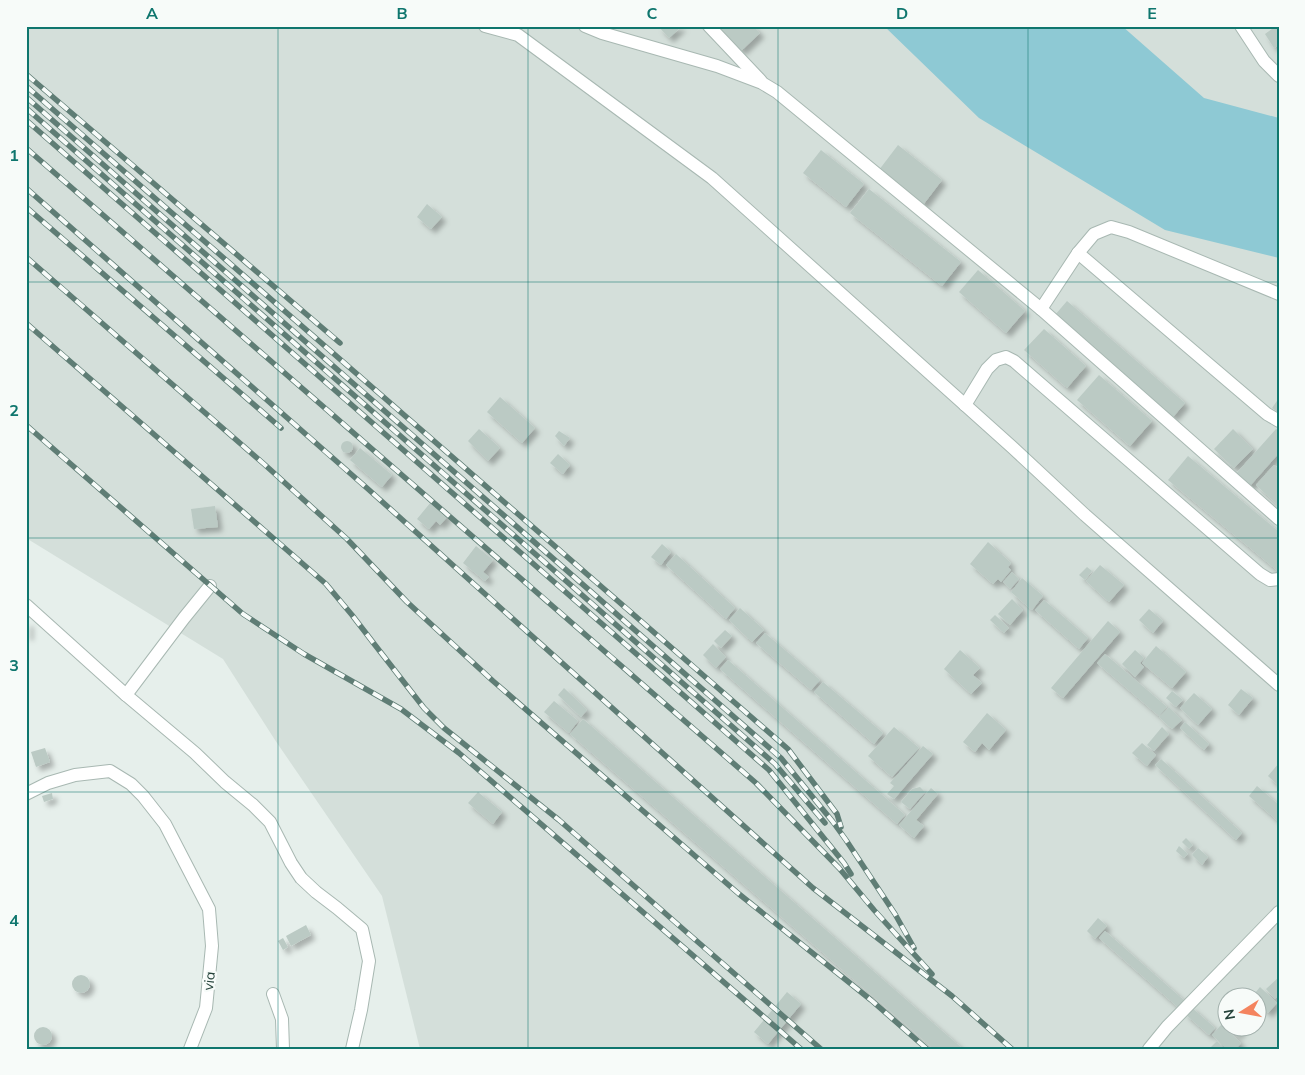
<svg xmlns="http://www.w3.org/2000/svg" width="1305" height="1075" viewBox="0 0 1305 1075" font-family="Mulish,sans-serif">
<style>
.built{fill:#d4dfda;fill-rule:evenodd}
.water{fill:#8ec9d4}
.building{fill:#bbcac4;filter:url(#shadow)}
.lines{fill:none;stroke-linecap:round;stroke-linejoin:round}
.minor-casing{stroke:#a8b8b2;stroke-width:14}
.minor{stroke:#fff;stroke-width:12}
.rail-casing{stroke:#5f7d75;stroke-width:5.5}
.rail{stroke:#f7fbf9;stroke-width:4;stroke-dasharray:11;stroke-linecap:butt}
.grid{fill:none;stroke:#0f766e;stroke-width:1;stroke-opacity:0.55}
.labels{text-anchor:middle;stroke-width:4.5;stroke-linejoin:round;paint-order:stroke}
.street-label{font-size:14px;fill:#24423a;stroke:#f7fbf9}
.neatline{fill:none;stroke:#0f766e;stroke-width:2}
.grid-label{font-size:16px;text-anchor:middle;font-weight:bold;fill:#0f766e}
</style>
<defs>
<filter id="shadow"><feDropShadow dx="4.5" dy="4.5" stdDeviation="2.5" flood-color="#0004"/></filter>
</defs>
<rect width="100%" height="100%" fill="#e6efeb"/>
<!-- built -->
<path class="built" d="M26 26H1279V1049H420L382 896 275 740 223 659 26 538ZM1228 998H1258V1028H1228Z"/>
<!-- water -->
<path class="water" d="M884 26H1122L1204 98 1279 118V258L1165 230 979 118Z"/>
<!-- building -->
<g class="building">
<path d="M658 26H682L669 38Z"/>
<path d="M718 26H753L760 33 741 51Z"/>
<path d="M1276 26H1279V45L1274 48 1265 34Z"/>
<path d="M898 145 942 180 923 205 879 170Z"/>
<path d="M821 150 864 184 846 207 803 173Z"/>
<path d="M869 189 961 262 942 286 850 213Z"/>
<path d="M427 204 442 217 431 229 417 217Z"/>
<path d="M978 270 1025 311 1006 333 959 292Z"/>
<path d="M1067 301 1185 403 1173 417 1055 315Z"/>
<path d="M1044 329 1086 366 1067 388 1024 350Z"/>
<path d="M1099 375 1152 421 1130 446 1077 400Z"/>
<path d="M500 397 535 428 522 443 487 412Z"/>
<path d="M1279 398V413L1272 408Z"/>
<path d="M479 429 500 448 488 461 468 441Z"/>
<path d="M1233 429 1253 449 1234 468 1214 449Z"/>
<path d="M1276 429 1279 431V453L1249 487 1235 475Z"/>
<path d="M559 431 570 438 564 446 555 436Z"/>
<circle cx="347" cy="447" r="6"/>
<path d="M360 448 392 475 382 487 350 460Z"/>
<path d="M558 454 570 465 563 474 550 463Z"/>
<path d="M1188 456 1279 532V572L1168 480Z"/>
<path d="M1274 465 1279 469V506L1256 485Z"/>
<path d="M431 502 448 516 440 525 436 521 429 529 417 519Z"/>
<path d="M215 506 218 527 194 529 191 509Z"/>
<path d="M988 542 1011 563 1008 567 1011 570 1001 582 998 579 993 584 970 564Z"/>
<path d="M662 544 671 552 661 565 651 557Z"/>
<path d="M476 546 493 560 483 572 489 577 485 581 463 563Z"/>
<path d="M676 554 735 608 726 619 666 565Z"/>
<path d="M1100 565 1124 585 1109 602 1086 581Z"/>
<path d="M1087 567 1092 571 1085 580 1079 575Z"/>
<path d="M1012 572 1019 579 1010 589 1003 582Z"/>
<path d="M1022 578 1043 596 1032 610 1011 592Z"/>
<path d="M1012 599 1023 610 1010 625 998 614Z"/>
<path d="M1044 600 1088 638 1079 649 1035 610Z"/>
<path d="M740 608 764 630 752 642 729 620Z"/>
<path d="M1149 609 1163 621 1153 633 1139 620Z"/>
<path d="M995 615 1009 628 1004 633 990 620Z"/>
<path d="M1108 621 1120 632 1063 698 1051 688Z"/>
<rect x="26" y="622" width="3" height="14"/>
<path d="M725 630 732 636 721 648 714 641Z"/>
<path d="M765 633 820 680 811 690 756 643Z"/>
<path d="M713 644 726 657 716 668 703 655Z"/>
<path d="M1156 646 1186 672 1172 688 1142 663Z"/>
<path d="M960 650 980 668 973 675 982 683 971 694 944 669Z"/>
<path d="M1135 650 1144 658 1140 663 1144 667 1135 677 1122 664Z"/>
<path d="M1105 654 1167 707 1159 716 1097 663Z"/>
<path d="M728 660 905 815 897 824 720 669Z"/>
<path d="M823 682 883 733 874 744 814 692Z"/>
<path d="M564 688 587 710 581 717 558 695Z"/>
<path d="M1241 689 1253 698 1239 715 1228 705Z"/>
<path d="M1172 691 1183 700 1176 707 1166 698Z"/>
<path d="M1194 693 1212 709 1198 725 1180 708Z"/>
<path d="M554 701 578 721 569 733 544 712Z"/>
<path d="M1169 707 1182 720 1172 729 1159 717Z"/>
<path d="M987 713 1006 730 989 750 982 743 975 752 963 742Z"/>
<path d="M583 719 963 1049H934L570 734Z"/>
<path d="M1185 722 1209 744 1204 750 1180 728Z"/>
<path d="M894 727 919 748 892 777 868 756Z"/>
<path d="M1162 727 1169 734 1154 751 1147 745Z"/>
<path d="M1142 743 1156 755 1147 766 1132 753Z"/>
<path d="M923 746 933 754 894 799 887 794 894 786 890 783Z"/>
<path d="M45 748 50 762 36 767 31 752Z"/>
<path d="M1161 759 1242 833 1236 840 1155 765Z"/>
<path d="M1279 763V786L1268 776Z"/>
<path d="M1257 786 1279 805V822L1249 796Z"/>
<path d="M920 787 925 792 910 809 901 802 912 789Z"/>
<path d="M931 788 938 794 916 820 924 826 914 838 899 825Z"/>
<path d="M478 792 502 812 493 824 468 803Z"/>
<path d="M52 793 53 799 44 802 42 796Z"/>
<path d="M1186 838 1193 845 1189 849 1182 842Z"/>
<path d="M1179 846 1188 854 1184 858 1176 851Z"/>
<path d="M1198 848 1208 857 1202 865 1192 855Z"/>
<path d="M1098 918 1107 926 1095 939 1087 931Z"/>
<path d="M306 925 311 935 291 946 286 936Z"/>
<path d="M1105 931 1186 1002 1180 1009 1099 938Z"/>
<path d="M283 938 288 947 283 950 278 941Z"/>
<circle cx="81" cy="984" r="9"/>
<path d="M1279 977V995L1275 999 1266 989Z"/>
<path d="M1260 987 1277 1003 1268 1013 1258 1004V998H1251Z"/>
<path d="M787 992 801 1004 768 1044 754 1032Z"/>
<path d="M1190 1006 1215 1028 1209 1035 1184 1013Z"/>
<path d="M1221 1025 1241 1043 1236 1049H1227L1212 1035Z"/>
<circle cx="43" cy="1036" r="9"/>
<path d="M1229 1028H1243L1237 1035Z"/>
<path d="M1217 1041 1224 1049H1209Z"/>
</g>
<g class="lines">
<!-- minor casing -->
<g class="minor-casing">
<g id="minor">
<path d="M485 26 518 35 712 178 1012 447 1085 515 1279 685"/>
<path d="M585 26 602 33 717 66 762 83 777 92 1041 309"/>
<path d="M709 26 761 81"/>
<path d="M1241 26 1264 61 1279 76"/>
<path d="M1078 253 1267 414 1279 421"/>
<path d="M1279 294 1129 232 1111 227 1094 234 1078 253 1041 309 1279 519"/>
<path d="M965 405 987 369 996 360 1006 357 1014 361 1260 574 1270 580 1279 579"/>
<path d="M210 586 184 618 126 695 195 753 225 782 253 805 270 822 291 863 301 878 316 892 337 908 362 929 369 961 361 1010 352 1049"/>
<path d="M26 605 126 695"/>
<path d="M26 794 48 783 75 775 110 771 131 784 143 796 165 824 209 909 212 946 206 1008 190 1049"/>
<path d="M273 994 282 1019 283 1049"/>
<path d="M1149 1049 1167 1027 1279 912"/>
</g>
</g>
<!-- minor -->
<use href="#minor" class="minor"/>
<!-- rail casing -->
<g class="rail-casing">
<g id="rail">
<path d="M26 74 340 343"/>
<path d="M26 86 788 749 837 814 841 827"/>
<path d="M26 97 781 758 833 822 846 840 895 914 914 948"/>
<path d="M26 108 775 764 825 823"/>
<path d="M26 120 769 770 844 863 851 874"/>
<path d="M26 148 756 783 839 868 874 910 932 974"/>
<path d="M26 188 368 489 813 888 952 996 1012 1049"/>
<path d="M26 207 281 428"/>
<path d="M26 257 264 464 347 539 407 602 493 681 739 894 871 1000 927 1049"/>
<path d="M26 323 326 584 352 615 375 645 424 708 444 728 559 820 691 936 821 1049"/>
<path d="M26 425 243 614 304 654 401 709 459 753 801 1049"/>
</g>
</g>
<!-- rail -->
<use href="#rail" class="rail"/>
</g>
<!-- grid -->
<path class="grid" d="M278 26V1049M528 26V1049M778 26V1049M1028 26V1049M26 282H1279M26 538H1279M26 792H1279"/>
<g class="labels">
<!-- street labels -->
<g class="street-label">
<text transform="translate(209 981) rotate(-83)" y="5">via</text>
</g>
</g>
<!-- border -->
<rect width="1305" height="1075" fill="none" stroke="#f7fbf9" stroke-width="55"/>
<!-- north arrow -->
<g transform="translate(1242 1012) rotate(259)"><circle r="24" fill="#f7fbf9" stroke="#a3b1ad"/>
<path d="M0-4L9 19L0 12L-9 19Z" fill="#f4845f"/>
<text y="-8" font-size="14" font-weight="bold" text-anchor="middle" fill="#24423a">N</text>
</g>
<rect x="28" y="28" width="1250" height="1020" class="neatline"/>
<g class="grid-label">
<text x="152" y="19">A</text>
<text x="402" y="19">B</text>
<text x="652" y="19">C</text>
<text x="902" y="19">D</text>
<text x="1152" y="19">E</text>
<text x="14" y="161">1</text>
<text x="14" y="416">2</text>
<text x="14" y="671">3</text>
<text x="14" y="926">4</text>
</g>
</svg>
